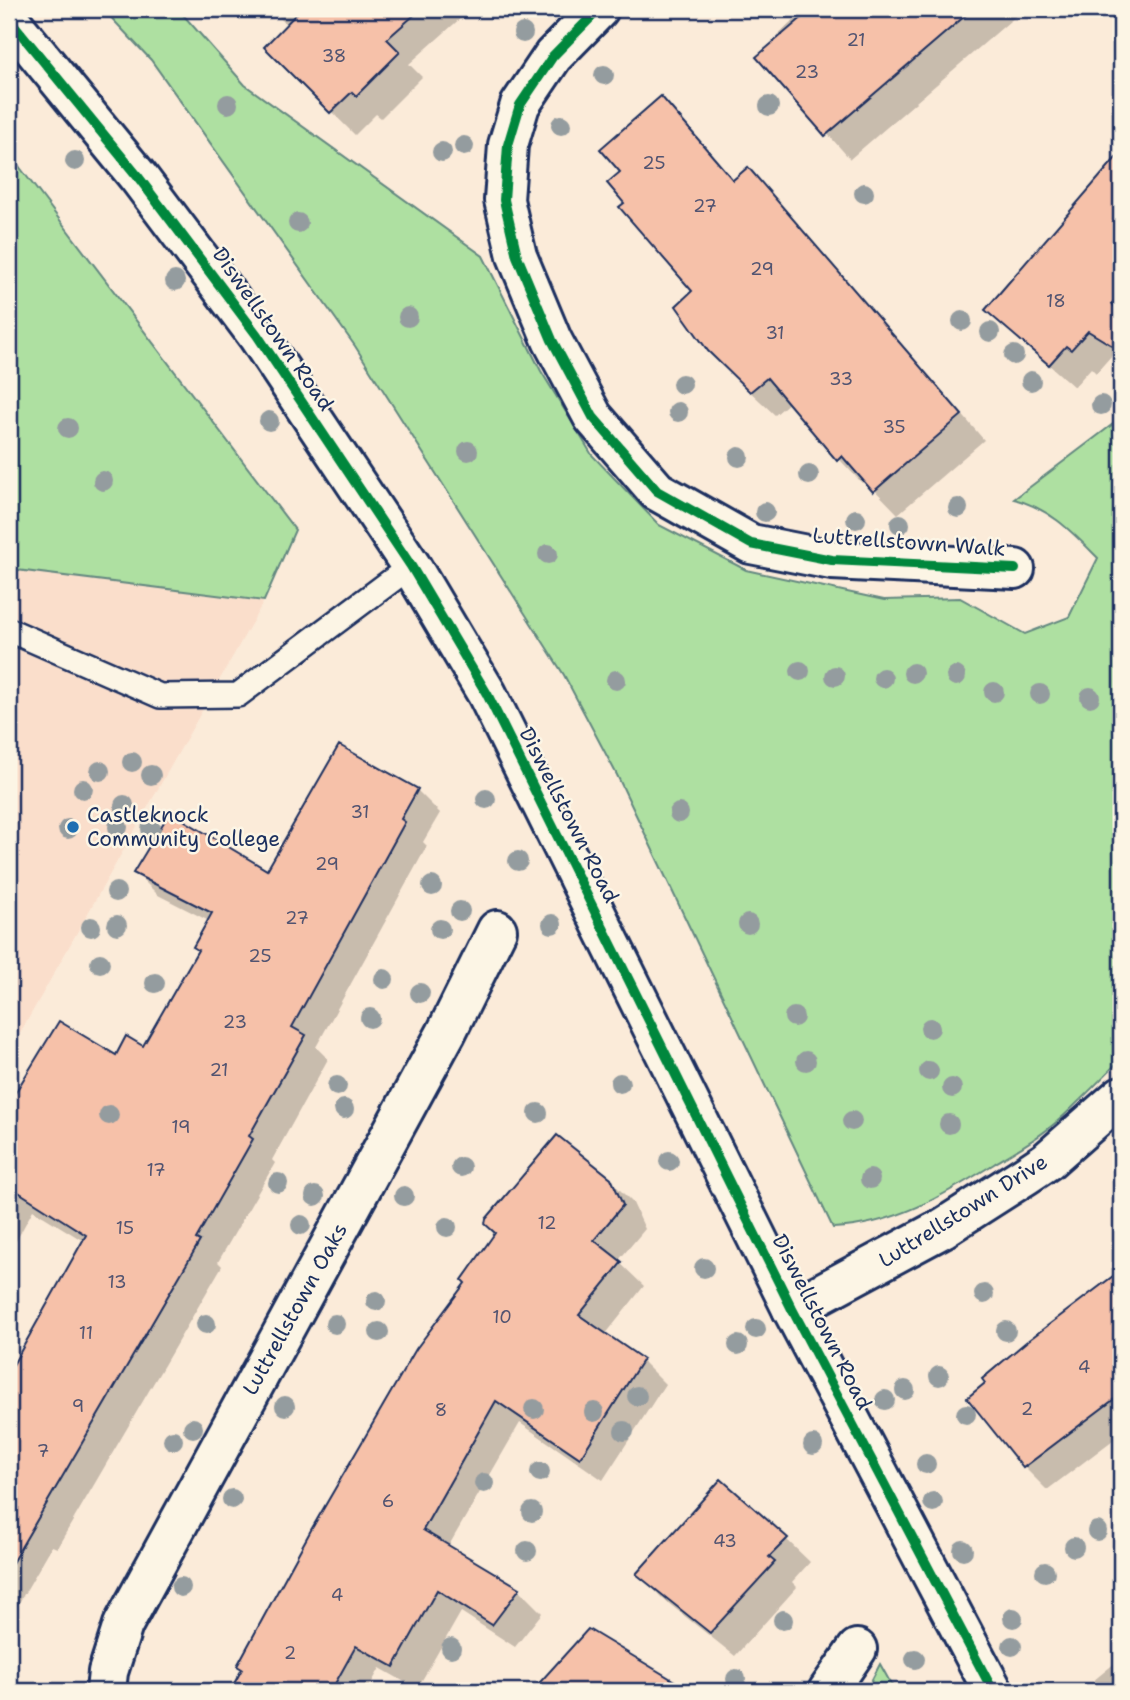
<svg xmlns="http://www.w3.org/2000/svg" width="1130" height="1700" viewBox="0 0 1130 1700" font-family="'Shantell Sans',sans-serif">
<style>
.built{fill:#fadecb}
.green{fill:#aee0a1;stroke:#648880;stroke-width:2}
.shadow{fill:#0003}
.building{fill:#f6c1a9;stroke:#1b2f5e;stroke-width:2}
.lines{fill:none;stroke-linecap:round;stroke-linejoin:round}
.service-casing{stroke:#1b2f5e;stroke-width:28}
.minor-casing{stroke:#1b2f5e;stroke-width:44}
.tertiary-casing{stroke:#1b2f5e;stroke-width:44}
.service{stroke:#fcf5e5;stroke-width:23}
.minor{stroke:#fcf5e5;stroke-width:38}
.tertiary{stroke:#fcf5e5;stroke-width:38}
.cycleway-casing{stroke:#fcf5e5;stroke-width:15}
.cycleway{stroke:#00873e;stroke-width:10}
.tree{fill:#949c9f}
.poi-dot{fill:#1f6fb2;stroke:#fcf5e5;stroke-width:2.5}
.labels{text-anchor:middle;stroke-width:5;stroke-linejoin:round;paint-order:stroke}
.number-label{font-size:18px;fill:#525471}
.street-label{font-size:21px;fill:#1b2f5e;stroke:#fcf5e5}
.poi-label{font-size:21px;fill:#1b2f5e;stroke:#fcf5e5;text-anchor:start}
</style>
<rect width="100%" height="100%" fill="#fbebd9"/>
<filter id="ink" filterUnits="userSpaceOnUse"><feTurbulence type="fractalNoise" baseFrequency=".0143" numOctaves="2"/><feDisplacementMap in="SourceGraphic" scale="14" xChannelSelector="R" yChannelSelector="G"/><feConvolveMatrix kernelMatrix="1 2 1 2 8 2 1 2 1" color-interpolation-filters="sRGB"/></filter>
<g filter="url(#ink)">
<!-- built -->
<path class="built" d="M9 569 264 601 9 1053Z"/>
<!-- green -->
<g class="green">
<path d="M103 9H178L245 85 483 256 541 371 592 455 659 525 746 570 884 600 960 598 1025 634 1069 617 1098 558C1072 532 1051 509 1014 499L1121 418V1059C1101 1079 1081 1100 1060 1119 1040 1137 1017 1150 994 1164 943 1196 895 1225 833 1228L617 775 564 675 355 346 151 60Z"/>
<path d="M9 153 295 530 264 601 9 569Z"/>
<path d="M880 1664 895 1691H866Z"/>
</g>
<!-- shadow -->
<g class="shadow">
<path d="M271 9H471L409 64 422 77 381 118 376 114 355 135 266 47 287 25Z"/>
<path d="M807 9H1024L850 159 759 57 780 38 777 35Z"/>
<path d="M660 99 734 181 748 169 772 193 984 440 898 514 865 480 862 483 839 459 790 402 775 415 730 373 690 327 693 324 695 292 627 203 622 173Z"/>
<path d="M1121 157V358L1113 354 1096 373 1091 368 1074 387 987 310Z"/>
<path d="M417 790 440 813 423 842 427 846 316 1047 328 1059 272 1160 275 1163 218 1262 222 1266 57 1548 52 1546 9 1620V1373L85 1242 33 1210 9 1254V1108L59 1023 117 1058 144 1048 199 951 195 947 209 921 158 895 135 872H268Z"/>
<path d="M609 1179 633 1203 645 1229 618 1261 644 1286 605 1335 642 1361 665 1384 603 1480 520 1423 448 1547 519 1590 542 1613 515 1647 461 1612 417 1689 380 1668 367 1691H232Z"/>
<path d="M1121 1270V1434L1047 1490 1024 1467 1027 1343Z"/>
<path d="M786 1539 810 1562 792 1582 797 1587 735 1656 662 1598 639 1574Z"/>
<path d="M588 1631 666 1678 679 1691H535Z"/>
<path d="M1121 1658V1691H1098L1093 1681Z"/>
</g>
<!-- building -->
<g class="building">
<path d="M301 9H421L387 39 400 52 356 96 352 92 330 113 264 47Z"/>
<path d="M812 9H973L825 136 756 57Z"/>
<path d="M661 96 733 180 748 167 962 415 873 492 842 456 837 461 767 378 750 392 708 351 676 306 692 291 619 207 624 203 607 183 620 172 600 149Z"/>
<path d="M1121 152V294L1112 303 1121 316V351L1088 331 1071 350 1066 346 1049 365 985 310Z"/>
<path d="M339 745 418 789 401 819 405 822 292 1027 306 1035 249 1136 253 1139 196 1239 200 1241 9 1568V1372L86 1235 9 1186V1103L59 1021 116 1055 126 1036 143 1046 198 950 193 947 212 913 133 873 170 812 267 870Z"/>
<path d="M557 1135 611 1178 623 1205 594 1240 622 1262 579 1315 643 1359 580 1458 496 1401 423 1530 520 1588 492 1625 437 1590 394 1667 356 1646 331 1691H230L242 1669 237 1666 311 1530 416 1349 465 1283 462 1280 495 1233 485 1224 486 1219Z"/>
<path d="M1121 1270V1394L1023 1468 967 1398 985 1383 982 1379 1026 1342Z"/>
<path d="M721 1479 788 1538 769 1557 775 1562 710 1633 636 1574Z"/>
<path d="M588 1629 691 1691H532Z"/>
</g>
<g class="lines">
<!-- service casing -->
<g class="service-casing">
<path id="service" d="M9 630 160 696 238 695 411 566"/>
</g>
<!-- minor casing -->
<g class="minor-casing">
<g id="minor">
<path d="M599 9 553 56 520 105 508 145 504 200 517 256 552 340 593 417 657 491 751 544 832 560 1015 569"/>
<path d="M792 1309 943 1228 1026 1175 1047 1161 1121 1096"/>
<path d="M106 1691 108 1672 123 1625 446 1033 497 930"/>
<path d="M828 1691 857 1649"/>
</g>
</g>
<!-- tertiary casing -->
<g class="tertiary-casing">
<path id="tertiary" d="M9 19 139 178 257 335 411 566 487 694 792 1309 993 1691"/>
</g>
<!-- service -->
<use href="#service" class="service"/>
<!-- minor -->
<use href="#minor" class="minor"/>
<!-- tertiary -->
<use href="#tertiary" class="tertiary"/>
<!-- cycleway casing -->
<g class="cycleway-casing">
<g id="cycleway">
<path d="M599 9 553 56 520 105 508 145 504 200 517 256 552 340 593 417 657 491 751 544 832 560 1015 569"/>
<path d="M9 19 139 178 257 335 411 566 487 694 792 1309 993 1691"/>
</g>
</g>
<!-- cycleway -->
<use href="#cycleway" class="cycleway"/>
</g>
<!-- trees -->
<g class="tree">
<circle cx="523" cy="33" r="10"/>
<circle cx="604" cy="75" r="10"/>
<circle cx="228" cy="104" r="10"/>
<circle cx="769" cy="106" r="10"/>
<circle cx="561" cy="125" r="10"/>
<circle cx="464" cy="146" r="10"/>
<circle cx="442" cy="152" r="10"/>
<circle cx="75" cy="161" r="10"/>
<circle cx="864" cy="193" r="10"/>
<circle cx="298" cy="223" r="10"/>
<circle cx="175" cy="281" r="10"/>
<circle cx="408" cy="317" r="10"/>
<circle cx="962" cy="321" r="10"/>
<circle cx="990" cy="332" r="10"/>
<circle cx="1014" cy="355" r="10"/>
<circle cx="1031" cy="381" r="10"/>
<circle cx="682" cy="384" r="10"/>
<circle cx="1101" cy="405" r="10"/>
<circle cx="678" cy="412" r="10"/>
<circle cx="269" cy="421" r="10"/>
<circle cx="68" cy="428" r="10"/>
<circle cx="468" cy="451" r="10"/>
<circle cx="739" cy="457" r="10"/>
<circle cx="809" cy="475" r="10"/>
<circle cx="103" cy="481" r="10"/>
<circle cx="958" cy="508" r="10"/>
<circle cx="765" cy="512" r="10"/>
<circle cx="856" cy="519" r="10"/>
<circle cx="900" cy="524" r="10"/>
<circle cx="548" cy="554" r="10"/>
<circle cx="800" cy="671" r="10"/>
<circle cx="913" cy="673" r="10"/>
<circle cx="835" cy="676" r="10"/>
<circle cx="956" cy="676" r="10"/>
<circle cx="883" cy="678" r="10"/>
<circle cx="616" cy="680" r="10"/>
<circle cx="994" cy="692" r="10"/>
<circle cx="1040" cy="694" r="10"/>
<circle cx="1090" cy="697" r="10"/>
<circle cx="132" cy="762" r="10"/>
<circle cx="100" cy="771" r="10"/>
<circle cx="151" cy="775" r="10"/>
<circle cx="83" cy="789" r="10"/>
<circle cx="486" cy="799" r="10"/>
<circle cx="124" cy="805" r="10"/>
<circle cx="679" cy="813" r="10"/>
<circle cx="118" cy="827" r="10"/>
<circle cx="68" cy="829" r="10"/>
<circle cx="151" cy="829" r="10"/>
<circle cx="518" cy="861" r="10"/>
<circle cx="432" cy="886" r="10"/>
<circle cx="116" cy="892" r="10"/>
<circle cx="460" cy="911" r="10"/>
<circle cx="552" cy="924" r="10"/>
<circle cx="748" cy="924" r="10"/>
<circle cx="117" cy="925" r="10"/>
<circle cx="91" cy="927" r="10"/>
<circle cx="440" cy="929" r="10"/>
<circle cx="100" cy="963" r="10"/>
<circle cx="384" cy="979" r="10"/>
<circle cx="155" cy="983" r="10"/>
<circle cx="420" cy="993" r="10"/>
<circle cx="794" cy="1017" r="10"/>
<circle cx="370" cy="1018" r="10"/>
<circle cx="930" cy="1028" r="10"/>
<circle cx="806" cy="1061" r="10"/>
<circle cx="929" cy="1071" r="10"/>
<circle cx="620" cy="1083" r="10"/>
<circle cx="337" cy="1086" r="10"/>
<circle cx="952" cy="1088" r="10"/>
<circle cx="344" cy="1109" r="10"/>
<circle cx="538" cy="1113" r="10"/>
<circle cx="109" cy="1115" r="10"/>
<circle cx="852" cy="1121" r="10"/>
<circle cx="949" cy="1124" r="10"/>
<circle cx="669" cy="1161" r="10"/>
<circle cx="461" cy="1167" r="10"/>
<circle cx="870" cy="1179" r="10"/>
<circle cx="278" cy="1183" r="10"/>
<circle cx="315" cy="1196" r="10"/>
<circle cx="404" cy="1196" r="10"/>
<circle cx="301" cy="1225" r="10"/>
<circle cx="447" cy="1227" r="10"/>
<circle cx="704" cy="1268" r="10"/>
<circle cx="984" cy="1294" r="10"/>
<circle cx="376" cy="1301" r="10"/>
<circle cx="206" cy="1324" r="10"/>
<circle cx="335" cy="1324" r="10"/>
<circle cx="756" cy="1329" r="10"/>
<circle cx="1006" cy="1331" r="10"/>
<circle cx="379" cy="1332" r="10"/>
<circle cx="738" cy="1345" r="10"/>
<circle cx="939" cy="1376" r="10"/>
<circle cx="905" cy="1390" r="10"/>
<circle cx="637" cy="1396" r="10"/>
<circle cx="885" cy="1400" r="10"/>
<circle cx="285" cy="1406" r="10"/>
<circle cx="534" cy="1409" r="10"/>
<circle cx="594" cy="1412" r="10"/>
<circle cx="966" cy="1414" r="10"/>
<circle cx="193" cy="1428" r="10"/>
<circle cx="624" cy="1431" r="10"/>
<circle cx="173" cy="1440" r="10"/>
<circle cx="813" cy="1445" r="10"/>
<circle cx="926" cy="1464" r="10"/>
<circle cx="540" cy="1472" r="10"/>
<circle cx="484" cy="1483" r="10"/>
<circle cx="232" cy="1499" r="10"/>
<circle cx="933" cy="1502" r="10"/>
<circle cx="532" cy="1512" r="10"/>
<circle cx="1097" cy="1531" r="10"/>
<circle cx="1074" cy="1547" r="10"/>
<circle cx="963" cy="1550" r="10"/>
<circle cx="527" cy="1551" r="10"/>
<circle cx="1045" cy="1572" r="10"/>
<circle cx="181" cy="1587" r="10"/>
<circle cx="1013" cy="1618" r="10"/>
<circle cx="783" cy="1620" r="10"/>
<circle cx="1012" cy="1646" r="10"/>
<circle cx="451" cy="1648" r="10"/>
<circle cx="915" cy="1659" r="10"/>
<circle cx="736" cy="1679" r="10"/>
</g>
</g>
<!-- markers -->
<circle class="poi-dot" cx="73" cy="827" r="7"/>
<g class="labels">
<!-- number labels -->
<g class="number-label">
<text x="856" y="46">21</text>
<text x="334" y="62">38</text>
<text x="807" y="78">23</text>
<text x="654" y="169">25</text>
<text x="705" y="212">27</text>
<text x="762" y="275">29</text>
<text x="1056" y="307">18</text>
<text x="775" y="339">31</text>
<text x="841" y="385">33</text>
<text x="894" y="433">35</text>
<text x="360" y="818">31</text>
<text x="327" y="870">29</text>
<text x="297" y="924">27</text>
<text x="260" y="962">25</text>
<text x="235" y="1028">23</text>
<text x="219" y="1076">21</text>
<text x="181" y="1133">19</text>
<text x="156" y="1176">17</text>
<text x="547" y="1229">12</text>
<text x="125" y="1234">15</text>
<text x="117" y="1288">13</text>
<text x="502" y="1323">10</text>
<text x="86" y="1339">11</text>
<text x="1084" y="1373">4</text>
<text x="78" y="1412">9</text>
<text x="1027" y="1415">2</text>
<text x="441" y="1416">8</text>
<text x="43" y="1457">7</text>
<text x="388" y="1507">6</text>
<text x="725" y="1547">43</text>
<text x="337" y="1601">4</text>
<text x="290" y="1659">2</text>
</g>
<!-- street labels -->
<g class="street-label">
<text transform="translate(273 329) rotate(55)" y="7">Diswellstown Road</text>
<text transform="translate(909 542) rotate(4)" y="7">Luttrellstown Walk</text>
<text transform="translate(569 815) rotate(63)" y="7">Diswellstown Road</text>
<text transform="translate(963 1211) rotate(-32)" y="7">Luttrellstown Drive</text>
<text transform="translate(295 1309) rotate(-61)" y="7">Luttrellstown Oaks</text>
<text transform="translate(822 1322) rotate(63)" y="7">Diswellstown Road</text>
</g>
<!-- poi labels -->
<g class="poi-label">
<text x="87" y="822">Castleknock<tspan x="87" dy="24">Community College</tspan></text>
</g>
</g>
<!-- margin -->
<rect width="1130" height="1700" fill="none" stroke="#fcf5e5" stroke-width="35"/>
<rect x="18" y="18" width="1095" height="1665" fill="none" stroke="#1b2f5e" stroke-width="2.5" filter="url(#ink)"/>
</svg>
